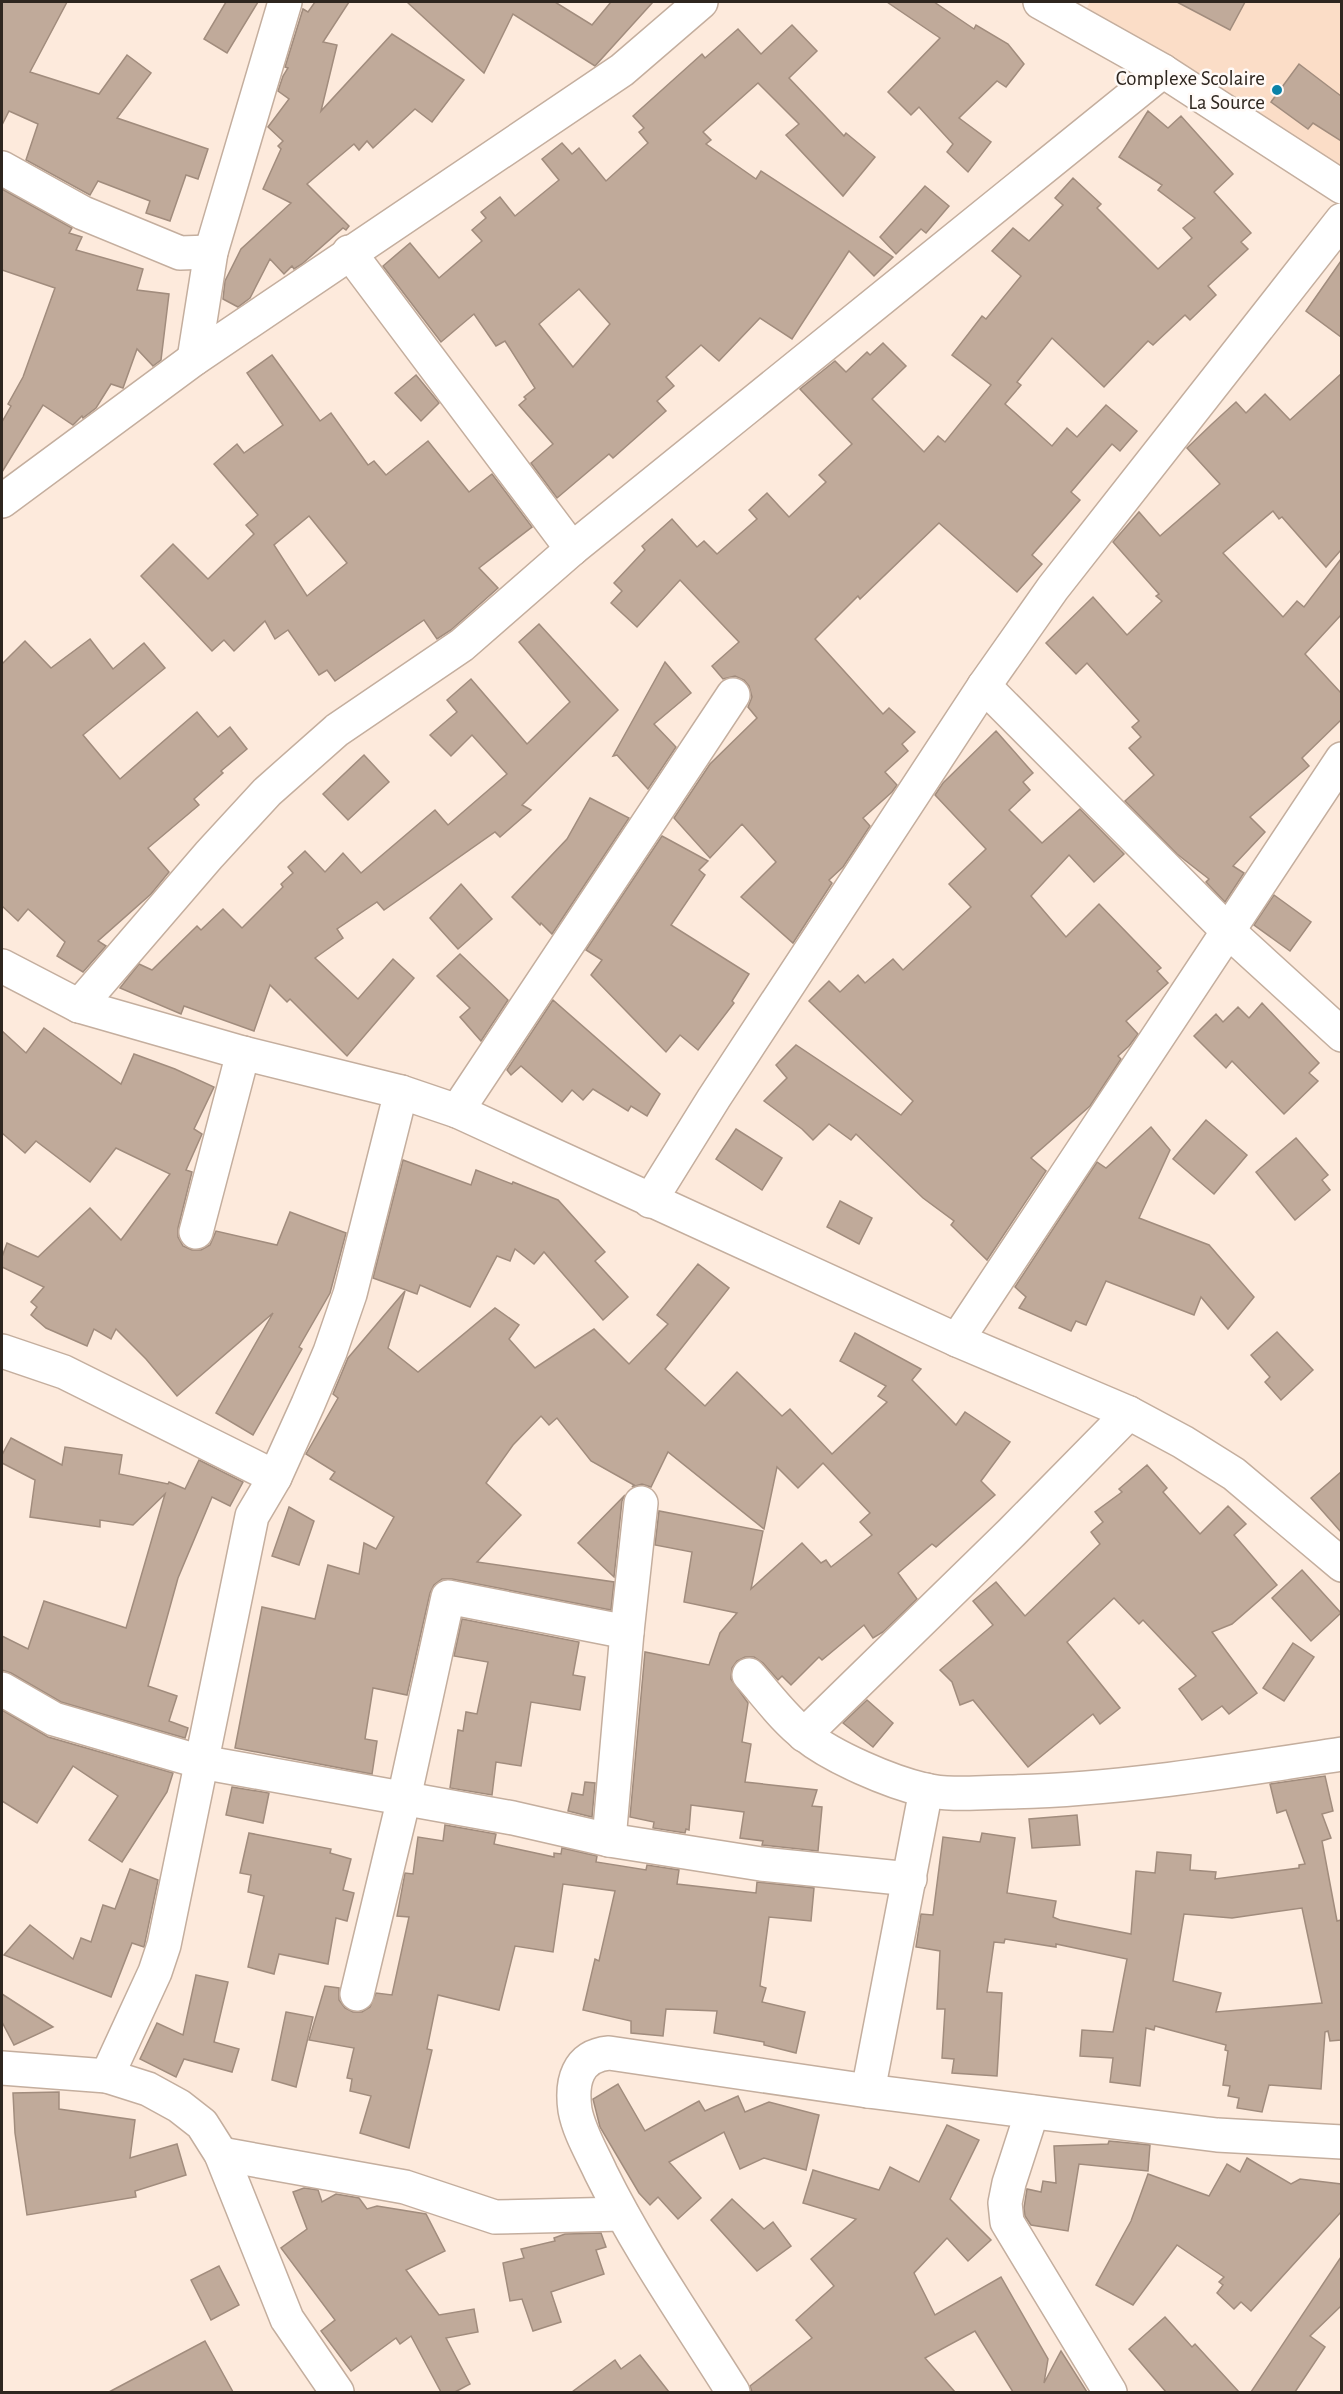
<svg xmlns="http://www.w3.org/2000/svg" width="1343" height="2394" viewBox="0 0 1343 2394" font-family="'Alegreya Sans',sans-serif">
<style>
.built{fill:#fbddc7}
.building{fill:#c0aa9a;stroke:#a18c7d;stroke-width:1.5;fill-rule:evenodd}
.lines{fill:none;stroke-linecap:round;stroke-linejoin:round}
.minor-casing{stroke:#c4ae9e;stroke-width:36}
.minor{stroke:#fff;stroke-width:33}
.poi-dot{fill:#0982a8;stroke:#fffaf7;stroke-width:2}
.labels{text-anchor:middle;stroke-width:5;stroke-linejoin:round;paint-order:stroke}
.poi-label{font-size:21px;fill:#2e261f;stroke:#fffaf7;text-anchor:end}
</style>
<rect width="100%" height="100%" fill="#fdeadc"/>
<!-- built -->
<path class="built" d="M1090 2H1341V165L1083 15Z"/>
<!-- building -->
<g class="building">
<path d="M2 2H67L30 72 99 94 127 55 151 73 117 118 208 149 198 179 186 175 170 221 146 213 150 201 98 181 90 195 26 160 38 124 9 111 2 125Z"/>
<path d="M226 2H258L227 53 204 39Z"/>
<path d="M315 2H349L323 42 337 45 321 111 392 34 464 80 432 122 415 109 373 148 367 141 359 150 354 144 307 184 349 226 346 230 343 228 302 264 294 269 292 266 284 274 270 259 250 298 238 307 223 299 225 281 241 249 291 203 263 189 281 149 278 146 283 141 268 127 289 99 278 91 283 76 288 68 285 67 303 9 308 12Z"/>
<path d="M407 2H555L592 25 611 2H653L595 66 513 14 484 73Z"/>
<path d="M887 2H934L974 29 976 25 1008 44 1024 64 1006 87 997 81 959 118 991 142 968 172 947 152 953 144 919 107 911 115 888 92 940 38Z"/>
<path d="M1177 2H1245L1230 30Z"/>
<path d="M792 25 817 51 789 78 844 136 846 133 875 157 843 196 786 135 799 124 758 83 703 132 711 140 706 144 756 179 761 171 893 257 874 276 849 251 792 339 760 318 719 361 701 345 666 377 674 386 657 401 666 411 613 458 609 454 557 498 531 463 553 444 519 405 526 399 524 397 535 388 505 341 496 346 474 314 441 342 383 266 410 243 439 278 482 241 472 230 486 218 481 212 500 197 515 216 559 180 542 159 562 143 572 154 579 148 606 181 648 143 639 132 644 128 633 116 702 54 705 58 738 29 761 54ZM579 289 610 324 573 367 539 324Z"/>
<path d="M1299 64 1341 96V141L1313 123 1308 129 1271 102Z"/>
<path d="M1148 111 1168 128 1181 116 1233 174 1214 192 1251 233 1241 242 1248 249 1208 286 1216 295 1190 320 1185 315 1153 345 1148 341 1104 387 1052 338 1017 382 1021 385 1005 404 1052 446 1067 428 1077 437 1106 405 1137 431 1120 451 1112 444 1071 492 1080 500 1032 555 1042 564 1017 592 939 523 860 599 858 596 815 639 883 714 889 708 915 732 902 744 908 751 885 772 897 785 892 792 863 818 870 826 843 867 829 880 832 883 793 943 741 897 776 862 742 824 710 858 674 818 710 764 757 718 748 707 752 697 749 686 744 680 735 676 723 679 712 666 739 642 680 580 637 627 611 603 622 591 614 583 645 550 642 546 672 519 697 547 704 541 717 554 757 519 749 510 767 493 789 517 826 482 819 475 852 444 800 389 835 361 846 372 867 352 870 355 883 343 906 366 872 399 924 452 938 436 945 442 991 385 952 355 982 316 986 319 1021 276 992 251 1013 228 1029 241 1063 205 1055 198 1073 178 1101 204 1097 208 1158 269 1192 238 1183 228 1195 218 1158 190 1162 185 1119 157Z"/>
<path d="M925 186 949 206 926 233 921 229 896 254 880 237Z"/>
<path d="M2 189 72 228 69 233 82 237 76 250 143 269 137 290 169 294 161 360 153 366 137 349 123 388 111 384 96 408 83 418 82 416 73 425 43 405 2 472V422L11 406 8 404 23 377 55 288 2 270Z"/>
<path d="M1341 261V337L1306 311Z"/>
<path d="M272 355 320 421 331 413 368 465 374 461 386 475 428 441 469 492 492 474 532 527 479 568 498 588 451 630 437 639 424 620 335 681 327 670 319 675 288 630 275 639 265 621 234 651 224 640 212 651 141 576 173 544 208 579 254 534 246 525 258 515 214 464 237 444 244 453 283 425 247 373ZM309 516 347 563 307 596 274 545Z"/>
<path d="M1341 374V550L1326 567 1282 517 1279 519 1273 511 1223 553 1283 617 1297 601 1304 607 1341 559V615L1305 654 1341 693V720L1302 758 1309 766 1250 817 1265 832 1233 866 1244 873 1225 902 1206 882 1209 879 1177 854 1125 801 1154 775 1129 748 1141 737 1132 727 1139 721 1087 663 1076 674 1046 643 1093 597 1127 635 1162 601 1156 596 1159 594 1113 542 1139 512 1160 536 1220 484 1187 448 1212 424 1236 402 1246 413 1265 394 1290 420Z"/>
<path d="M416 375 439 403 421 421 395 393Z"/>
<path d="M539 624 618 710 522 805 531 810 500 837 495 832 384 910 377 902 337 929 343 938 315 958 358 999 393 959 414 978 347 1056 290 999 287 1002 270 985 254 1031 184 1006 181 1014 120 988 139 964 152 970 197 926 201 930 223 909 242 928 283 887 281 884 293 873 288 867 305 851 325 872 343 853 361 873 435 810 448 825 507 774 472 735 451 756 430 735 457 712 447 700 471 679 527 744 570 702 519 642Z"/>
<path d="M90 639 113 669 144 643 165 668 83 735 120 779 197 712 218 737 230 727 247 749 221 771 223 773 194 799 199 805 148 848 169 872 151 894 98 941 106 946 83 972 57 956 65 942 28 909 18 921 2 906V664L25 641 51 668Z"/>
<path d="M665 662 691 693 654 724 676 747 648 789 617 755 613 756Z"/>
<path d="M996 731 1033 773 1023 782 1030 790 1009 810 1042 843 1080 809 1124 854 1094 882 1069 855 1031 896 1066 937 1099 904 1161 968 1157 971 1168 983 1126 1021 1138 1034 1129 1046 1118 1056 1121 1059 1090 1106 1031 1158 1046 1171 987 1260 951 1225 954 1221 923 1198 856 1134 851 1140 829 1124 813 1140 802 1129 764 1101 787 1078 776 1065 796 1045 901 1115 913 1101 809 1001 829 981 840 992 858 975 865 983 893 959 903 970 971 907 949 884 986 849 935 795 943 783Z"/>
<path d="M364 755 389 782 348 820 323 794Z"/>
<path d="M590 798 629 818 552 934 541 923 540 925 512 897 567 839Z"/>
<path d="M662 836 708 861 699 870 705 875 671 925 749 974 732 1001 734 1003 698 1050 680 1035 666 1052 591 975 602 960 586 950Z"/>
<path d="M461 884 492 919 458 949 430 918Z"/>
<path d="M1274 895 1311 922 1290 951 1254 925Z"/>
<path d="M460 954 508 1000 481 1041 460 1017 470 1008 437 976Z"/>
<path d="M553 1000 660 1094 647 1116 631 1106 628 1111 593 1089 583 1100 572 1090 562 1102 521 1066 511 1075 507 1070Z"/>
<path d="M1262 1003 1319 1063 1309 1073 1318 1081 1284 1114 1232 1061 1226 1068 1194 1036 1216 1014 1223 1022 1238 1007 1249 1018Z"/>
<path d="M44 1028 121 1084 134 1054 175 1069 214 1087 194 1129 202 1134 186 1170 192 1172 178 1228V1237L183 1246 192 1250H201L210 1245 216 1231 277 1245 290 1212 346 1233 330 1293 299 1347 302 1349 253 1435 216 1413 273 1313 177 1396 146 1359 116 1329 111 1339 94 1329 87 1346 46 1328 31 1315 37 1307 31 1302 44 1287 2 1267V1257L7 1243 38 1257 90 1208 121 1240 170 1174 116 1148 90 1182 36 1141 25 1153 2 1133V1031L26 1053Z"/>
<path d="M1206 1120 1247 1155 1214 1194 1173 1159Z"/>
<path d="M1151 1127 1170 1150 1139 1218 1209 1245 1254 1297 1228 1329 1201 1297 1194 1315 1106 1281 1086 1325 1076 1321 1071 1331 1019 1308 1026 1297 1015 1287 1097 1162 1106 1168Z"/>
<path d="M736 1129 782 1158 762 1190 716 1159Z"/>
<path d="M1296 1138 1328 1175 1322 1180 1330 1190 1295 1220 1256 1172Z"/>
<path d="M403 1160 471 1185 476 1170 512 1184 513 1182 558 1200 605 1252 595 1261 628 1297 603 1320 544 1252 534 1264 515 1249 510 1261 497 1256 470 1307 420 1285 417 1294 373 1278Z"/>
<path d="M840 1201 872 1218 859 1244 827 1227Z"/>
<path d="M698 1264 729 1288 665 1369 705 1406 737 1372 782 1416 790 1409 832 1454 887 1402 878 1396 886 1386 840 1361 855 1333 921 1369 912 1380 956 1425 965 1412 1010 1442 981 1481 995 1495 936 1547 932 1544 898 1573 917 1599 883 1632 873 1638 864 1625 822 1660 819 1657 791 1685 782 1676 778 1680 763 1663 754 1657H745L737 1661 732 1668 731 1679 748 1703 742 1742 751 1744 745 1782 817 1790 812 1806 822 1807 818 1851 762 1845 763 1841 740 1838 744 1812 691 1805 689 1830 686 1829 685 1833 653 1828 654 1822 630 1817 645 1652 709 1665 720 1633 737 1613 684 1602 692 1552 655 1545 659 1511 763 1531 751 1589 802 1543 821 1563 826 1560 831 1567 872 1535 860 1522 870 1513 823 1463 798 1488 777 1467 764 1529 668 1452 651 1487 642 1484 632 1487 634 1485 591 1461 557 1418 549 1425 541 1416 513 1445 486 1483 521 1515 477 1562 614 1582 611 1610 452 1579H442L434 1585 430 1593 407 1695 373 1688 365 1739 377 1741 372 1774 235 1748 262 1607 315 1619 328 1565 359 1574 364 1543 376 1549 394 1517 330 1479 335 1472 306 1454 338 1398 333 1394 348 1358 405 1291 388 1348 418 1372 495 1308 519 1325 509 1339 535 1368 594 1329 629 1364 668 1324 657 1315Z"/>
<path d="M1277 1332 1313 1370 1281 1400 1265 1382 1270 1377 1251 1355Z"/>
<path d="M11 1438 62 1465 65 1447 122 1455 119 1474 168 1484 169 1482 185 1489 199 1460 243 1482 230 1506 212 1497 178 1578 148 1686 177 1696 169 1721 188 1728 185 1738 61 1702 11 1673 2 1670V1636L28 1649 44 1601 126 1628 165 1494 133 1525 100 1520V1527L30 1517 35 1480 2 1463V1455Z"/>
<path d="M1147 1465 1167 1488 1163 1492 1200 1534 1228 1506 1246 1524 1234 1535 1277 1585 1232 1624 1212 1632 1257 1693 1229 1714 1222 1706 1202 1720 1179 1689 1196 1676 1143 1620 1139 1624 1114 1598 1067 1642 1120 1708 1100 1724 1093 1714 1028 1767 973 1700 960 1705 952 1682 940 1670 993 1625 973 1601 996 1582 1025 1616 1100 1544 1091 1532 1103 1522 1095 1512 1122 1492 1119 1489Z"/>
<path d="M1341 1472V1532L1311 1498Z"/>
<path d="M625 1495 622 1501 614 1577 578 1543Z"/>
<path d="M289 1507 314 1521 299 1565 272 1556Z"/>
<path d="M1302 1570 1341 1613 1311 1641 1272 1598Z"/>
<path d="M462 1619 579 1642 573 1675 585 1677 580 1710 531 1702 521 1766 496 1762 492 1795 450 1788 458 1730 463 1731 466 1712 477 1714 488 1662 454 1656Z"/>
<path d="M1293 1643 1314 1657 1284 1701 1263 1688Z"/>
<path d="M867 1700 893 1723 873 1747 843 1723Z"/>
<path d="M2 1710 48 1737 173 1773 167 1792 122 1862 89 1840 118 1796 73 1766 37 1823 2 1801Z"/>
<path d="M1325 1776 1333 1811 1322 1814 1331 1838 1322 1841 1337 1921 1341 1920V2040L1330 2041 1328 2031 1325 2032 1321 2089 1269 2085 1262 2112 1237 2108 1239 2098 1228 2096 1230 2086 1223 2085 1228 2051 1225 2050 1226 2045 1155 2026 1154 2030 1146 2028 1140 2086 1110 2082 1113 2058 1080 2056 1082 2030 1113 2032 1127 1959 1056 1944V1947L1005 1939 1004 1943 994 1942 987 1992 1002 1993 997 2076 952 2073 954 2059 942 2058 945 2009H937L940 1951 916 1947 921 1914 933 1915 943 1837 980 1842 982 1833 1015 1838 1007 1893 1056 1901 1053 1917 1060 1920 1131 1934 1136 1871 1155 1873 1157 1852 1191 1855 1190 1870 1216 1872 1215 1879 1299 1868V1865L1305 1864 1286 1810 1277 1813 1270 1784ZM1302 1908 1322 2003 1216 2012 1221 1993 1173 1981 1184 1914 1232 1918Z"/>
<path d="M585 1782 595 1783 592 1817 568 1811 572 1793 583 1795Z"/>
<path d="M232 1787 269 1793 263 1823 226 1815Z"/>
<path d="M1077 1815 1080 1845 1032 1848 1029 1819Z"/>
<path d="M445 1825 496 1834 494 1844 554 1857V1853L561 1854 562 1848 597 1856 596 1862 646 1870 647 1865 679 1870 677 1884 756 1893 757 1882 814 1888 811 1921 769 1917 760 1986 766 1988 762 2002 805 2012 796 2053 764 2045V2042L714 2033 717 2011 666 2009 663 2036 631 2033V2021L583 2010 595 1959 599 1961 615 1891 563 1884 553 1952 515 1946 499 2010 438 1995 427 2049 432 2050 409 2148 360 2133 371 2096 350 2091 352 2079 347 2078 354 2048 309 2040 325 1986 339 1988V2000L345 2008 353 2012H362L370 2007 376 1993 392 1995 409 1917 397 1916 405 1873 413 1874 418 1837 443 1841Z"/>
<path d="M249 1833 331 1849 330 1853 351 1859 343 1890 354 1893 347 1921 336 1918 328 1964 279 1954 274 1974 248 1967 264 1896 248 1892 251 1875 240 1873Z"/>
<path d="M130 1869 158 1880 144 1947 132 1943 111 1997 4 1955 30 1925 73 1959 81 1938 91 1942 103 1905 115 1909Z"/>
<path d="M196 1975 228 1982 214 2042 239 2049 232 2072 184 2059 176 2077 140 2059 157 2023 183 2035Z"/>
<path d="M2 1994 53 2027 14 2045 2 2022Z"/>
<path d="M286 2012 313 2017 296 2087 272 2080Z"/>
<path d="M618 2084 645 2131 699 2101 705 2111 738 2096 745 2112 769 2102 819 2115 806 2170 764 2158 740 2169 724 2132 669 2162 701 2198 678 2219 658 2197 650 2205 639 2193 600 2127 593 2099Z"/>
<path d="M59 2092V2109L135 2120 130 2158 177 2144 186 2175 135 2191 136 2197 27 2215 15 2133 13 2093Z"/>
<path d="M947 2125 979 2140 950 2199 991 2240 968 2261 947 2238 914 2273 935 2315 1001 2277 1048 2359 1044 2383 1061 2351 1087 2392H1013L975 2331 925 2358 955 2392H752L750 2386 812 2338 796 2320 834 2286 811 2259 856 2219 803 2203 813 2170 879 2190 890 2167 919 2182Z"/>
<path d="M1109 2141 1150 2145 1148 2171 1079 2164 1068 2231 1031 2225 1025 2216 1024 2208 1027 2189 1041 2192 1043 2181 1056 2183 1054 2146 1108 2144Z"/>
<path d="M1247 2158 1291 2184 1300 2179 1341 2184V2212L1251 2311 1241 2302 1234 2309 1217 2293 1223 2285 1219 2282 1224 2277 1177 2245 1133 2305 1096 2285 1131 2221 1148 2174 1209 2196 1227 2164 1240 2172Z"/>
<path d="M304 2188 318 2190 322 2202 336 2194 359 2198 367 2209 377 2206 426 2214 445 2251 406 2270 439 2315 474 2309 478 2332 446 2338 470 2384 455 2392H441L411 2336 400 2344 396 2338 351 2371 321 2331 335 2320 281 2248 307 2229 293 2192Z"/>
<path d="M732 2199 764 2229 773 2222 791 2246 757 2271 711 2220Z"/>
<path d="M601 2233 606 2247 596 2250 604 2274 551 2292 561 2322 533 2331 522 2299 510 2301 503 2263 524 2258 521 2249 555 2241 554 2238 565 2234Z"/>
<path d="M1341 2257V2306L1310 2336 1325 2347 1295 2392H1251Z"/>
<path d="M219 2266 239 2305 211 2320 191 2280Z"/>
<path d="M1165 2317 1192 2347 1195 2344 1239 2392H1166L1129 2349Z"/>
<path d="M205 2341 233 2392H109Z"/>
<path d="M640 2355 669 2392H572L615 2360 621 2369Z"/>
</g>
<g class="lines">
<!-- minor casing -->
<g class="minor-casing">
<g id="minor">
<path d="M1040 2 1163 71 1342 187"/>
<path d="M2 168 83 213 180 253 211 252"/>
<path d="M349 252 572 549"/>
<path d="M194 359 211 252 285 2"/>
<path d="M2 501 194 359 622 70 701 2"/>
<path d="M984 686 1228 931 1342 1035"/>
<path d="M2 966 79 1006 243 1053 401 1092 457 1111 957 1340 1129 1413 1183 1442 1234 1474 1342 1565"/>
<path d="M79 1006 209 855 267 792 337 730 462 645 572 549 1163 71"/>
<path d="M457 1111 733 695"/>
<path d="M650 1201 714 1098 984 686 1053 588 1342 220"/>
<path d="M196 1232 243 1053"/>
<path d="M957 1340 1342 759"/>
<path d="M2 1351 64 1372 275 1477"/>
<path d="M749 1675C767 1695 784 1719 805 1735 832 1757 890 1782 925 1790 951 1796 980 1792 1007 1792 1119 1790 1231 1771 1342 1754"/>
<path d="M2 1689 54 1719 201 1762 513 1818 609 1840 761 1864 910 1879"/>
<path d="M804 1735 1012 1532 1129 1413"/>
<path d="M609 1840 627 1632 641 1503"/>
<path d="M357 1994 404 1798 448 1597 627 1632"/>
<path d="M2 2068 107 2076"/>
<path d="M868 2091 926 1790"/>
<path d="M1032 2112 1009 2183 1005 2203 1007 2222 1110 2392"/>
<path d="M221 2154 405 2187 495 2217 622 2214"/>
<path d="M337 2392 287 2319 221 2154 202 2124 179 2106 148 2089 107 2076 155 1972 164 1945 252 1516 275 1477 308 1404 330 1352 350 1294 401 1092"/>
<path d="M733 2392C688 2320 639 2250 601 2173 592 2153 579 2132 575 2110 571 2082 577 2056 609 2053L868 2091 1217 2135 1342 2142"/>
</g>
</g>
<!-- minor -->
<use href="#minor" class="minor"/>
</g>
<!-- markers -->
<circle class="poi-dot" cx="1277" cy="90" r="6"/>
<g class="labels">
<!-- poi labels -->
<g class="poi-label">
<text x="1265" y="85">Complexe Scolaire<tspan x="1265" dy="24">La Source</tspan></text>
</g>
</g>
<!-- border -->
<rect width="1343" height="2394" fill="none" stroke="#2e261f" stroke-width="6"/>
</svg>
